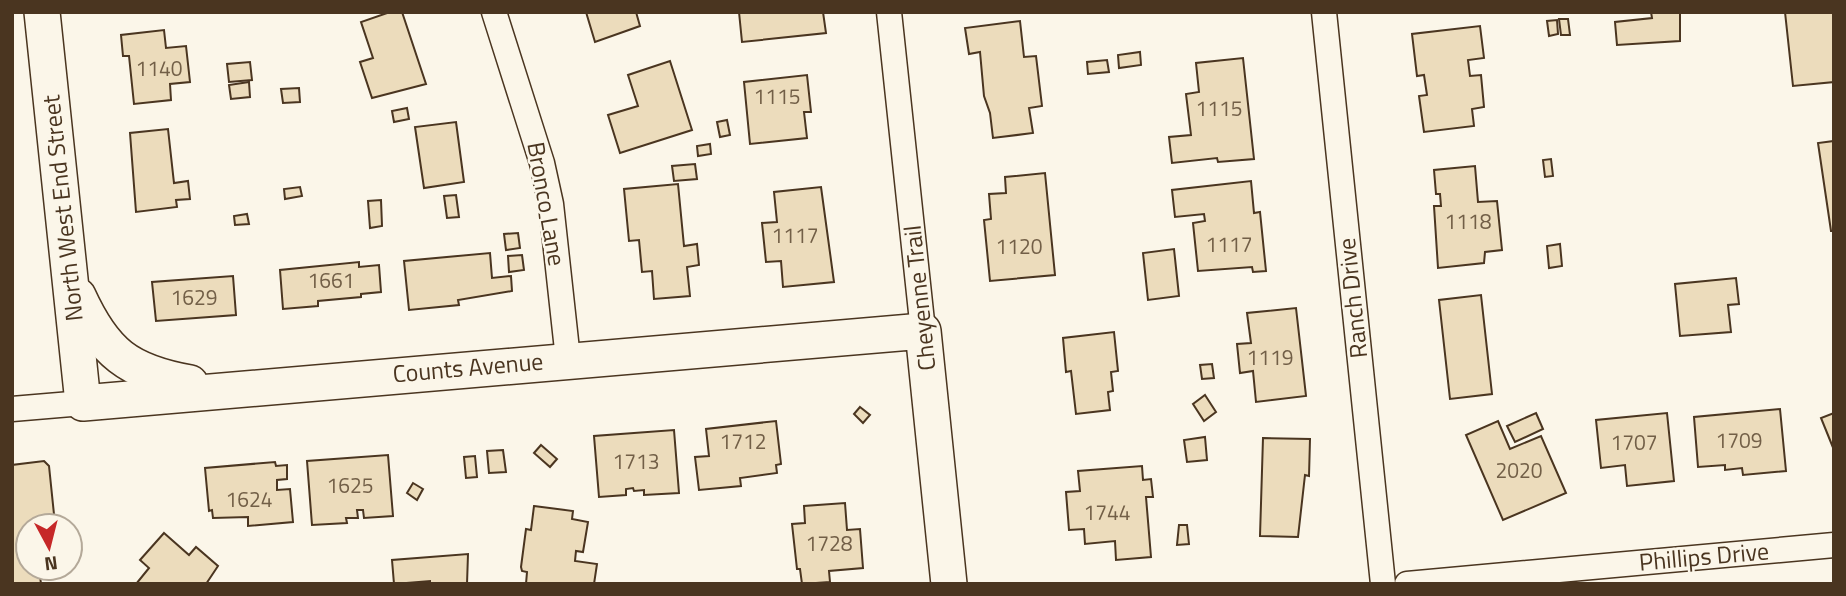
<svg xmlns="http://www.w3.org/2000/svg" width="1846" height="596" viewBox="0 0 1846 596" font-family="'Titillium Web',sans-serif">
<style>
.building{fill:#ecdcbc;stroke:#4a3520;stroke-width:2}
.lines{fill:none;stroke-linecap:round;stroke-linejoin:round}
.street-casing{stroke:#4a3520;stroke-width:27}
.secondary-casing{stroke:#4a3520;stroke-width:38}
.street{stroke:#fbf6e9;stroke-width:24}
.secondary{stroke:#fbf6e9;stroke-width:35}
.labels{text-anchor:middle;stroke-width:5;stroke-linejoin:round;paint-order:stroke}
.number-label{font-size:21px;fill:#725f47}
.street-label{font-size:24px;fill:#4a3520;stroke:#fbf6e9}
</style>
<rect width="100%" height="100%" fill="#fbf6e9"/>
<!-- building -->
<g class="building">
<path d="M390 12H402L426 84 372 98 360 62 373 58 361 22Z"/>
<path d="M586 12H636L640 26 595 42Z"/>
<path d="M739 12H823L826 33 742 42Z"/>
<path d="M1651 12H1680V41L1617 45 1615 22 1652 18Z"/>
<path d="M1785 12H1834V82L1793 86Z"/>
<path d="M1559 19H1568L1570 35H1561Z"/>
<path d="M1557 20 1558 34 1549 36 1547 21Z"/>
<path d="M1020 21 1024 57 1036 56 1042 106 1029 108 1033 133 993 138 990 113 984 96 980 52 969 54 965 28Z"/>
<path d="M1480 26 1484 58 1468 60 1470 76 1481 75 1484 107 1472 109 1474 126 1424 132 1419 96 1427 95 1424 75 1417 76 1412 34Z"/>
<path d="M164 30 166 48 186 46 190 82 170 84 171 100 134 104 129 56H123L121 35Z"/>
<path d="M1140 52 1141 65 1119 68 1118 55Z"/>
<path d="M1243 58 1254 159 1218 162 1217 158 1172 163 1169 137 1191 135 1186 94 1199 92 1196 63Z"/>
<path d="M1107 60 1109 72 1088 74 1087 62Z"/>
<path d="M670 61 692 130 620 153 608 115 638 106 628 75Z"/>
<path d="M250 62 252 80 229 82 227 64Z"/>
<path d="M807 75 811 112H804L807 138 750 144 744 82Z"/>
<path d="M249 82 250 97 231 99 229 85Z"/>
<path d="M299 88 300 102 283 103 281 89Z"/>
<path d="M407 108 409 119 394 122 392 111Z"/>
<path d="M727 120 730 135 720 137 717 122Z"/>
<path d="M456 122 464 182 424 188 415 127Z"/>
<path d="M168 129 174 183 188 181 190 199 176 200 177 207 136 212 130 133Z"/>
<path d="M1834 141V231H1831L1818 143Z"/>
<path d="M710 144 711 154 698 156 697 146Z"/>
<path d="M1551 159 1553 176 1545 177 1543 160Z"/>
<path d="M695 164 697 179 674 181 672 166Z"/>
<path d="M1475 166 1478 202 1497 201 1502 250 1485 252 1484 263 1438 268 1434 206H1441L1440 194H1436L1434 170Z"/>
<path d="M1045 173 1055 275 990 281 984 220 991 219 989 194 1006 193 1005 177Z"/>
<path d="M1251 181 1254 213 1260 212 1266 271 1253 272 1252 267 1198 271 1193 223 1205 221 1204 214 1175 217 1172 190Z"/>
<path d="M678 184 684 246 697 244 699 265 687 267 690 296 654 299 652 271 642 272 639 240 629 241 624 189Z"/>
<path d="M300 187 302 196 285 199 284 189Z"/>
<path d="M821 187 834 282 783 287 781 261 766 262 762 223 777 222 774 192Z"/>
<path d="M456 195 459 217 447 218 444 196Z"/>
<path d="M381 200 382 226 370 228 368 201Z"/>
<path d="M247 214 249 224 235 225 234 216Z"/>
<path d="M518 233 520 248 506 250 504 234Z"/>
<path d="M1560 244 1562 266 1549 268 1547 246Z"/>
<path d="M1174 249 1179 296 1148 300 1143 253Z"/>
<path d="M490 253 492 278 511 276 512 291 458 300 459 305 409 310 404 261Z"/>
<path d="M522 255 524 270 509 272 508 256Z"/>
<path d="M359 262V267L379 265 381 292 361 294V297L318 301V306L283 309 280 270Z"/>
<path d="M233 276 236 315 156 321 152 282Z"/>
<path d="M1736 278 1739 304 1728 305 1731 332 1680 336 1675 284Z"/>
<path d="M1481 295 1492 394 1450 399 1439 300Z"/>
<path d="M1296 308 1306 396 1256 402 1253 371 1240 373 1237 344 1251 343 1247 313Z"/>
<path d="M1114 332 1118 371 1111 372 1113 391 1108 392 1110 410 1076 414 1071 371 1066 372 1063 338Z"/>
<path d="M1212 364 1214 378 1202 379 1200 365Z"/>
<path d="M1205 395 1216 412 1204 421 1193 404Z"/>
<path d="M860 407 870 415 863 423 854 414Z"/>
<path d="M1780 409 1786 471 1743 475 1742 468 1725 470V465L1698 467 1694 417Z"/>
<path d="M1536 413 1543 429 1515 442 1507 426Z"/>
<path d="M1667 413 1674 481 1627 486 1625 465 1601 468 1596 420Z"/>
<path d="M1834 413V450L1821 418Z"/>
<path d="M776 421 781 464 776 465 777 473 740 478 741 486 699 490 695 457 709 456 706 429Z"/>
<path d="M1498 421 1510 449 1541 436 1566 493 1503 520 1466 435Z"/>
<path d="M674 430 679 493 644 495V490L634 491 633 488 626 489V495L599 497 594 436Z"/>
<path d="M1205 437 1207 460 1187 462 1184 440Z"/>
<path d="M1263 438 1310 439 1309 476 1305 475 1298 537 1260 536Z"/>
<path d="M541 445 557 459 550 467 534 453Z"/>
<path d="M503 450 506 472 489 473 487 451Z"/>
<path d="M388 455 393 516 364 518 363 510H357L358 518H346L347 523 312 525 307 461Z"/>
<path d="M475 456 477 477 466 478 464 457Z"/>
<path d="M44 461 49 466 55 524 28 526V568H39L41 584H12V465Z"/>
<path d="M275 462 276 466 287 465V479L277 480V490L290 489 293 522 248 526V517L213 518 212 510 209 511 205 468Z"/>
<path d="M1142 466 1143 480 1151 479 1153 497H1146L1151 557 1116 560 1115 541 1085 544 1084 529 1069 530 1066 492 1080 491 1078 471Z"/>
<path d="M413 483 423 489 417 500 407 493Z"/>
<path d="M845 503 847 530 860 529 863 568 829 571 830 582 802 584 800 569H797L792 524 805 523 804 506Z"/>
<path d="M534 506 573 511 572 519 588 522 583 552 576 551 575 561 597 564 594 584H526L527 572 522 571 521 567 526 529 531 530Z"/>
<path d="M1179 525H1187L1189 544 1177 545Z"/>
<path d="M164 533 189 555 196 547 218 566 206 584H136L149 568 140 560Z"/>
<path d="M468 554 467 584H430V581L394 584 392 560Z"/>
</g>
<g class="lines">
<!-- street casing -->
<g class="street-casing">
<g id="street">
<path d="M494 12 542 163 551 204 568 359"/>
<path d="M889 12 923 331"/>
<path d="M1324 12 1383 584"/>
<path d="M12 409 83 403"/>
<path d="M1407 584 1834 545"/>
</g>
</g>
<!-- secondary casing -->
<g class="secondary-casing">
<g id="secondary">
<path d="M42 12 83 403 923 331 949 584"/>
<path d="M78 296C104 353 128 372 190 383"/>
</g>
</g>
<!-- street -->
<use href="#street" class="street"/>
<!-- secondary -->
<use href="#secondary" class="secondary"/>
</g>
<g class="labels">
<!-- number labels -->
<g class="number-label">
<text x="159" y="76">1140</text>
<text x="777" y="104">1115</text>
<text x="1219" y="116">1115</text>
<text x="1468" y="229">1118</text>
<text x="795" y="243">1117</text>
<text x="1229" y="252">1117</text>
<text x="1019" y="254">1120</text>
<text x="331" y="288">1661</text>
<text x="194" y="305">1629</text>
<text x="1270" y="365">1119</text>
<text x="1739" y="448">1709</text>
<text x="743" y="449">1712</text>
<text x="1634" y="450">1707</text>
<text x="636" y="469">1713</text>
<text x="1519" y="478">2020</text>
<text x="350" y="493">1625</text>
<text x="249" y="507">1624</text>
<text x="1107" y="520">1744</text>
<text x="829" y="551">1728</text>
</g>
<!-- street labels -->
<g class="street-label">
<text transform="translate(546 204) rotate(80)" y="8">Bronco Lane</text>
<text transform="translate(63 208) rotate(-96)" y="8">North West End Street</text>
<text transform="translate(920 298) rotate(-96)" y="8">Cheyenne Trail</text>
<text transform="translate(1353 298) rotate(-96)" y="8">Ranch Drive</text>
<text transform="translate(468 368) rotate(-5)" y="8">Counts Avenue</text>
<text transform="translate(1704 557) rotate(-5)" y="8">Phillips Drive</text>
</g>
</g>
<!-- border -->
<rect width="1846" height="596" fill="none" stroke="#4a3520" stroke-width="28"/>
<!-- north arrow -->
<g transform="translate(49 547) rotate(173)"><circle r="33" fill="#fbf6e9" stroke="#b4a999" stroke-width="2"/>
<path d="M0-5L12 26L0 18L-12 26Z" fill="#c62828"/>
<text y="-10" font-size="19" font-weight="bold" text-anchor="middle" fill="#4a3520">N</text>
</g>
</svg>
